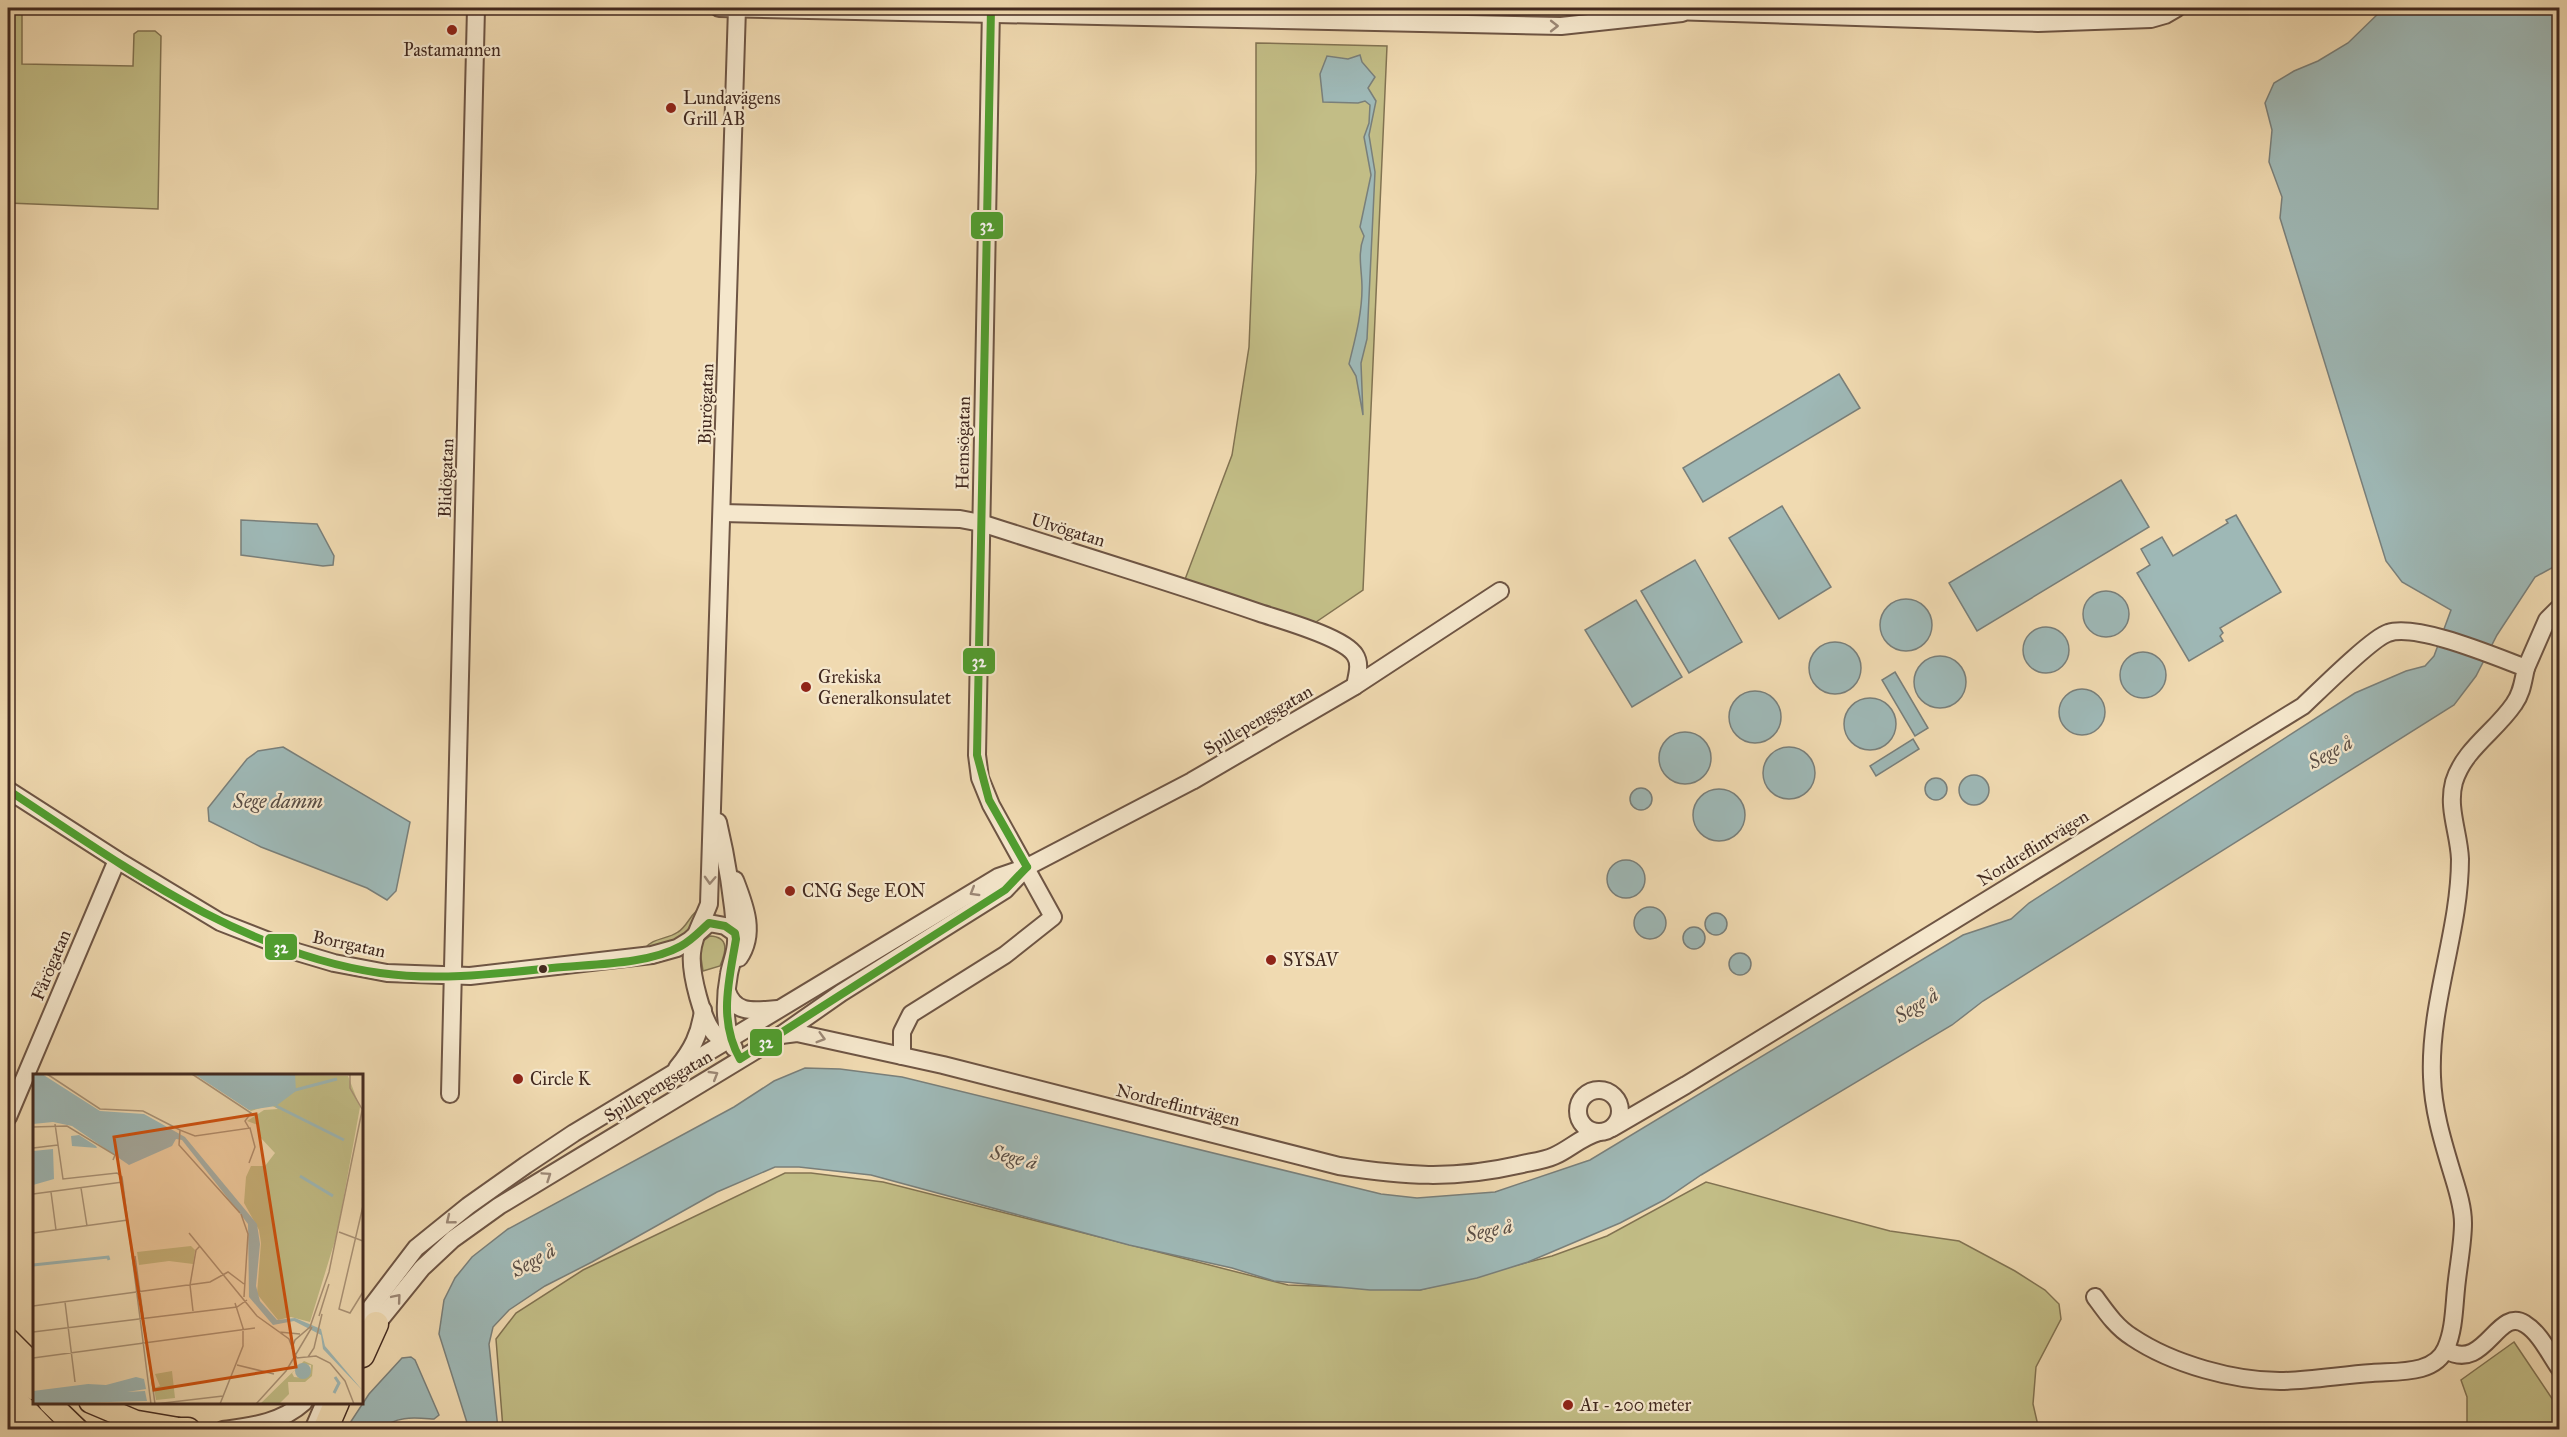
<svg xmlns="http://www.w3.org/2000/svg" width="2567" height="1437" viewBox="0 0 2567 1437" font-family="'IM FELL Great Primer',serif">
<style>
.green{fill:#c2bd86;stroke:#827352;stroke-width:1.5}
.water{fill:#9eb8b6;stroke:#797f7a;stroke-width:1.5}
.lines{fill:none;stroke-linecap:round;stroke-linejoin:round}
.minor-casing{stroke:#6e5544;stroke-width:20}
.major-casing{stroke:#42291f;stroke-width:24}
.highway-casing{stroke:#42291f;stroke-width:27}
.minor{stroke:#f5e7cc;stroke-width:16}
.major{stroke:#f0dab1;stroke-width:21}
.highway{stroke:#f0dab1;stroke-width:24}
.bus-1-casing{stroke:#f5e7cc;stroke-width:12}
.bus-1{stroke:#509e2f;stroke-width:8}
.oneway{stroke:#9c8876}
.poi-dot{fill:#8f2418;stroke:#f5e7cc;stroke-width:2}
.bus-dot{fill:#42291f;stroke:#f5e7cc;stroke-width:2}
.labels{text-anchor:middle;stroke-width:4.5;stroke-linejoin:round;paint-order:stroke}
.poi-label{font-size:18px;fill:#42291f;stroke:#f5e7cc;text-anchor:start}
.street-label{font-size:18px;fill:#42291f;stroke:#f5e7cc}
.water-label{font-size:20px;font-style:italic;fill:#594d45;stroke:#f5e7cc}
.inset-river{fill:none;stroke:#9eb8b6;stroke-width:3}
.inset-road{fill:none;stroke:#aa9377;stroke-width:1.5}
.view{fill:#cf520f;fill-opacity:0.15;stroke:#cf520f;stroke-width:3}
.inset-edge{fill:none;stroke:#42291f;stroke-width:3}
.line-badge{stroke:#f5e7cc;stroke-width:2}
.badge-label{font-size:16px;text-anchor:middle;font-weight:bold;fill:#fff}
</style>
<rect width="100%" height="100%" fill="#f0dab1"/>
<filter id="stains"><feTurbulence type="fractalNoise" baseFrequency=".00333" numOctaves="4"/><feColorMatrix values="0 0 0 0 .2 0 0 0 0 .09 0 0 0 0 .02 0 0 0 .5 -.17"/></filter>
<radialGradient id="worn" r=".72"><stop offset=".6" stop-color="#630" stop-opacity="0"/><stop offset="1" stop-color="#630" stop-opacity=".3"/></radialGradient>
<!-- green -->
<g class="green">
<path d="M8 8H22V64L133 66 134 34 138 31H155L161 36 158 209 8 203Z"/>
<path d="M1124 8H1265V12Z"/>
<path d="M1305 8H1567V18L1304 13Z"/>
<path d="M1256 43 1387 46 1363 590 1316 622 1277 614 1184 582 1232 455 1249 347 1256 172Z"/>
<path d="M701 908C688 942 677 941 644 949 654 937 666 940 678 932 688 926 691 912 701 908Z"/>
<path d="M710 936C730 937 726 952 720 966L703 971 700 951 702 942Z"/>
<path d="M785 1173H811L883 1182 1288 1285 1420 1290 1552 1256 1607 1236 1706 1182 1890 1231 1959 1241 2015 1271 2045 1290 2059 1304 2061 1319 2036 1367 2033 1404 2039 1430 503 1429 496 1339 516 1313 583 1270Z"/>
<path d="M2514 1342 2559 1409V1429H2467V1397L2461 1380Z"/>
</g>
<!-- water -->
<g class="water">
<path d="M2384 8H2559V564L2535 577 2497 635 2476 676 2454 705 1983 1001 1952 1025 1701 1175 1664 1200 1620 1223 1528 1262 1477 1278 1420 1290H1370L1274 1281 1232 1268 1129 1245 871 1175 799 1167H775L717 1192 592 1262 545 1286 509 1310 493 1327 489 1344 498 1429H469L439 1334 444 1300 455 1278 472 1257 508 1229 734 1107 774 1081 805 1068 840 1069 902 1077 1381 1194 1417 1198 1495 1192 1590 1160 1963 935 2011 919 2029 903 2355 693 2406 671 2425 666 2434 656 2451 610 2402 582 2386 561 2280 218 2282 197 2269 162 2272 130 2265 103 2274 83 2294 71 2318 61 2348 43Z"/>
<path d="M1360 55 1362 62 1375 77 1368 88 1376 101 1369 135 1375 172 1367 339 1361 363 1363 415 1356 376 1349 364C1355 339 1362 314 1362 288 1362 269 1357 254 1364 236L1360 227 1371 175 1364 137 1369 123 1370 105 1365 101 1358 103 1323 102 1320 74 1327 56 1348 59Z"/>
<path d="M1839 374 1860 408 1703 502 1683 468Z"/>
<path d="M2121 480 2149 527 1977 631 1949 583Z"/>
<path d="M1782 506 1831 587 1779 619 1729 538Z"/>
<path d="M2236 515 2281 592 2220 628 2223 633 2220 636 2223 641 2189 661 2137 573 2150 565 2141 549 2162 537 2173 556 2228 523 2226 520Z"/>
<path d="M241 520 317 524 334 556 333 565 323 566 241 555Z"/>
<path d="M1695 560 1742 642 1689 673 1641 591Z"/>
<circle cx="2106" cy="614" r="23"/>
<circle cx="1906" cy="625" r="26"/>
<path d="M1636 600 1682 677 1632 707 1585 630Z"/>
<circle cx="2046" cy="650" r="23"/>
<circle cx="1835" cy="668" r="26"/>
<circle cx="2143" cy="675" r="23"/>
<circle cx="1940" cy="682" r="26"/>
<path d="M1895 672 1928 728 1915 736 1882 680Z"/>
<circle cx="2082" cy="712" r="23"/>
<circle cx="1755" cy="717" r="26"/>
<circle cx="1870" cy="724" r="26"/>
<circle cx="1685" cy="758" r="26"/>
<path d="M1913 739 1919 749 1876 776 1870 766Z"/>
<circle cx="1789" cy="773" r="26"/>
<path d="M283 747 410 822 396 891 387 900 367 888 261 847 209 821 208 808 247 759 258 751Z"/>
<circle cx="1974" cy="790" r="15"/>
<circle cx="1936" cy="789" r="11"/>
<circle cx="1641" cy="799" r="11"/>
<circle cx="1719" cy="815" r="26"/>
<circle cx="1626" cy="879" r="19"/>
<circle cx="1650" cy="923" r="16"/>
<circle cx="1716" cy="924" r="11"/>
<circle cx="1694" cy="938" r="11"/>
<circle cx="1740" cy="964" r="11"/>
<path d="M411 1357 415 1360 439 1415 434 1419C417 1418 395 1415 383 1429H346L369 1394 402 1358Z"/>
</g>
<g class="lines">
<!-- minor casing -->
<g class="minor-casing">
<g id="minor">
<path d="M719 8 1561 26 1682 13"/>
<path d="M1671 11 2038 23 2151 19 2165 15 2177 8"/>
<path d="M722 513 960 519 981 523C1074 553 1167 581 1260 613 1281 620 1344 637 1355 655 1361 664 1357 675 1355 686"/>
<path d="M2526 668 2547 620 2560 607"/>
<path d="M8 790 117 860 220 922 297 952 334 963 387 973 470 976 652 955 677 948 690 940 709 923 725 926 735 933"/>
<path d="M718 822C727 860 733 899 736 938 737 951 731 962 729 974 725 995 723 1028 734 1048"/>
<path d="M735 880C745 906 756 933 739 958"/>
<path d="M727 991C735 1016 757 1010 778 1009"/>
<path d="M781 1035 797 1033 943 1065 1339 1166C1404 1176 1453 1180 1518 1165 1530 1162 1543 1161 1554 1156 1570 1149 1581 1137 1599 1132"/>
<path d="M730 1041C726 1040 721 1038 717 1036 702 1024 690 971 692 953 693 936 703 920 709 904L737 8"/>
<path d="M902 1056V1032L911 1014 1005 955 1053 917 991 805 980 778 977 755 991 8"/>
<path d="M677 1068C692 1050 700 1034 703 1010"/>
<circle cx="1599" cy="1111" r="21"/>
<path d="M450 1094 476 8"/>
<path d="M8 1117 117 860"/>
<path d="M1612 1128 1686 1085 2303 706C2319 691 2372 638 2388 633 2417 623 2496 657 2526 668 2523 681 2522 693 2514 704 2495 732 2464 749 2454 782 2447 808 2459 833 2460 859 2460 932 2429 1003 2432 1077 2433 1109 2442 1139 2451 1169 2456 1186 2463 1205 2463 1223 2463 1244 2458 1267 2456 1289 2454 1308 2454 1330 2446 1348 2435 1375 2396 1371 2372 1373 2343 1375 2313 1380 2284 1381 2236 1382 2172 1364 2132 1337 2116 1327 2106 1312 2095 1297"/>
<path d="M362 1319 416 1248 468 1206 526 1165 574 1133 998 877 1027 867 1192 781 1355 686 1500 591"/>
<path d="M371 1331 422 1268 453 1239 499 1206 781 1035 841 993 1005 890 1024 870"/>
<path d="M2446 1350C2485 1373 2497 1306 2525 1324 2540 1333 2550 1355 2560 1369"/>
<path d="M223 1430C252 1426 281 1423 304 1402"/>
<path d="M313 1430 325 1402"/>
</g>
</g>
<!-- major casing -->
<g class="major-casing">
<g id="major">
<path d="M8 1339 34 1365"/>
<path d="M8 1364 34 1389"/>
<path d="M8 1391 46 1430"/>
<path d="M49 1402 78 1430"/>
<path d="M90 1402 135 1421 176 1428"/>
<path d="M8 1415 22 1430"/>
</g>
</g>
<!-- highway casing -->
<g class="highway-casing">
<g id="highway">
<path d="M362 1355 376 1324"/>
<path d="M166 1430H188"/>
<path d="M325 1430 337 1402"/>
</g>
</g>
<!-- minor -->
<use href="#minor" class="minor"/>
<!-- major -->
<use href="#major" class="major"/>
<!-- highway -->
<use href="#highway" class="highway"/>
<!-- bus-1 casing -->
<g class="bus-1-casing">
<g id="bus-1">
<path d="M991 8 977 755 989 800 1027 867"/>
<path d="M8 790C122 865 241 953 380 973 437 981 495 974 552 968 590 964 647 965 681 946 692 940 700 931 709 923L725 926 735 933 736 939C729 981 718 1020 740 1059L1005 890 1027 867"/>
</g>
</g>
<!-- bus-1 -->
<use href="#bus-1" class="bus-1"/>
</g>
<!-- one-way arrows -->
<defs><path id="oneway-chevron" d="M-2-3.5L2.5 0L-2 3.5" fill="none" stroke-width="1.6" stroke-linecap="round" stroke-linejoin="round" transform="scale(1.5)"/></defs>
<g class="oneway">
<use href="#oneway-chevron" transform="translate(1554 26)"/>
<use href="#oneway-chevron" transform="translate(710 880) rotate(93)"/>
<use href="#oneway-chevron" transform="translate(974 892) rotate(149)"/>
<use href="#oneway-chevron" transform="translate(821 1038) rotate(16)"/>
<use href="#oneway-chevron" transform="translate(714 1075) rotate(-31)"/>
<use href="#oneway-chevron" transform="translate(547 1176) rotate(-34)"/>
<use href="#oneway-chevron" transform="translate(450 1220) rotate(141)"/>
<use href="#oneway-chevron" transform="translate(397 1298) rotate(-50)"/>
</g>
<!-- markers -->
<g class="poi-dot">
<circle cx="452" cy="30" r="6"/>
<circle cx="671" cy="108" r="6"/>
<circle cx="806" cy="687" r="6"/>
<circle cx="790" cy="891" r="6"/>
<circle cx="1271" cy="960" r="6"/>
<circle cx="518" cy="1079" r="6"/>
<circle cx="1568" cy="1405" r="6"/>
</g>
<circle class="bus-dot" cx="543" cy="969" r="5"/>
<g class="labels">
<!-- poi labels -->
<g class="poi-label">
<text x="452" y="56" text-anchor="middle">Pastamannen</text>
<text x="683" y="104">Lundavägens<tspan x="683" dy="21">Grill AB</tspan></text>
<text x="818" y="683">Grekiska<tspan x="818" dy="21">Generalkonsulatet</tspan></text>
<text x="802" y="897">CNG Sege EON</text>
<text x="1283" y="966">SYSAV</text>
<text x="530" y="1085">Circle K</text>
<text x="1580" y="1411">A1 - 200 meter</text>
</g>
<!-- street labels -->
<g class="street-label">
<text transform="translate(706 404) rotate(-88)" y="6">Bjurögatan</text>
<text transform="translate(963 443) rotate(-89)" y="6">Hemsögatan</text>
<text transform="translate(446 478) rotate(-88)" y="6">Blidögatan</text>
<text transform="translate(1068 530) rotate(17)" y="6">Ulvögatan</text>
<text transform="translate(1258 720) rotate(-30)" y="6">Spillepengsgatan</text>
<text transform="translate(2033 848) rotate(-32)" y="6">Nordreflintvägen</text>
<text transform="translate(349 944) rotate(12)" y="6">Borrgatan</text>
<text transform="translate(51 965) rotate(-67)" y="6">Fårögatan</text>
<text transform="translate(658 1086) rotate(-31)" y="6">Spillepengsgatan</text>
<text transform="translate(1178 1105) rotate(14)" y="6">Nordreflintvägen</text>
</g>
<!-- water labels -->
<g class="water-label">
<text transform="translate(2330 752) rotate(-29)" y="7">Sege å</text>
<text x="278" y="808">Sege damm</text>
<text transform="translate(1916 1005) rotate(-32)" y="7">Sege å</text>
<text transform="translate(1014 1157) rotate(14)" y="7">Sege å</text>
<text transform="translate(1489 1230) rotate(-12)" y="7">Sege å</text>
<text transform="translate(533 1260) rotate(-30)" y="7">Sege å</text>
</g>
</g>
<!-- overview -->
<g transform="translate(33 1074)">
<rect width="330" height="330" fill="#f0dab1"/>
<path d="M164 0 315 2 327 33 304 160 277 248 258 243 245 246 224 220 228 169 226 156 211 129 213 103 218 92H232L242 79 226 62 225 51 214 47 231 36 245 35 238 31 218 37ZM158 172 162 176 160 190 136 187 106 191 104 178ZM271 287 280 291 279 302 272 308H255L256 320 246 330H227ZM268 290 278 291V297L271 304 261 303 259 299ZM139 297 142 324 123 326 121 314 127 312 122 300Z" fill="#c2bd86" fill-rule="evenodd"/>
<path d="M0 0H9L67 37 111 40 152 63 224 150 227 170 223 212 227 227 244 246 262 244 288 255 292 272 330 317 290 275 288 261 261 247 240 251 216 223 215 150 149 66 143 65 139 72 96 91 39 52 20 48 0 50ZM161 0H262L263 17 243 32 216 36ZM46 61 63 72 64 74 39 72 38 62ZM20 75 21 105 0 111V77ZM262 297a8 8 0 1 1 16 0a8 8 0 1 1-16 0ZM103 303 111 305 113 315 94 318 112 317 114 327 0 330V317L55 310 73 311Z" fill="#9eb8b6"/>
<path class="inset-river" d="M262 16 304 5M243 32 311 66M267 102 300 122M0 191 75 183 76 186M301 319 306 309 302 303"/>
<path class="inset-road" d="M14 0 67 35 110 37 147 56M159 0 218 39 212 47 216 54M317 0V14L329 35M22 50 30 105 84 99 89 103 118 330M0 53 34 52 82 81 80 86M0 74 25 71M48 114 54 152M18 118 23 156M0 120 90 108M330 132 306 235 317 239 330 218M207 139 146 71 147 56 162 62 217 54 222 73 216 89M208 140 215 160 211 223M306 158 330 167M0 159 95 146M156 159 224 242 256 265 259 273M102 182 122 330M32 228 42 308M0 232 177 208 195 198 211 210M160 237 157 211 163 176 167 172M286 242 296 210M0 258 204 233 214 226M246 258 267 260M275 283 281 274 289 240M0 284 222 254M204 291 241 300M122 330 190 322M187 330 210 272V254L202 229M223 330 253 297 279 253M321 330 312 307 297 289 283 282 264 284 259 274 262 266 277 253 296 198 330 32"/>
<path class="view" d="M223 40 263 293 121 316 81 63Z"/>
<rect width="330" height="330" class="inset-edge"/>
</g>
<g class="line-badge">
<rect x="970" y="211" width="34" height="29" rx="6" fill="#509e2f"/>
<rect x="962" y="647" width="34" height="28" rx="6" fill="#509e2f"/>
<rect x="264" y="933" width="34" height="28" rx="6" fill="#509e2f"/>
<rect x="749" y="1028" width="34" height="29" rx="6" fill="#509e2f"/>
</g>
<g class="badge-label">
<text x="987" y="231">32</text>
<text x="979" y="667">32</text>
<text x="281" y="953">32</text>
<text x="766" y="1048">32</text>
</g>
<!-- margin -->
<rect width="2567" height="1437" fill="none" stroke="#f0dab1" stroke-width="30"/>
<rect x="9" y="9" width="2549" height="1419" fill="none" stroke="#42291f" stroke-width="3"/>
<rect x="15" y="15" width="2537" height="1407" fill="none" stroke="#42291f" stroke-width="1.5"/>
<rect width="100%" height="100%" filter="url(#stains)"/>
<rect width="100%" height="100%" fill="url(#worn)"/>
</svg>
